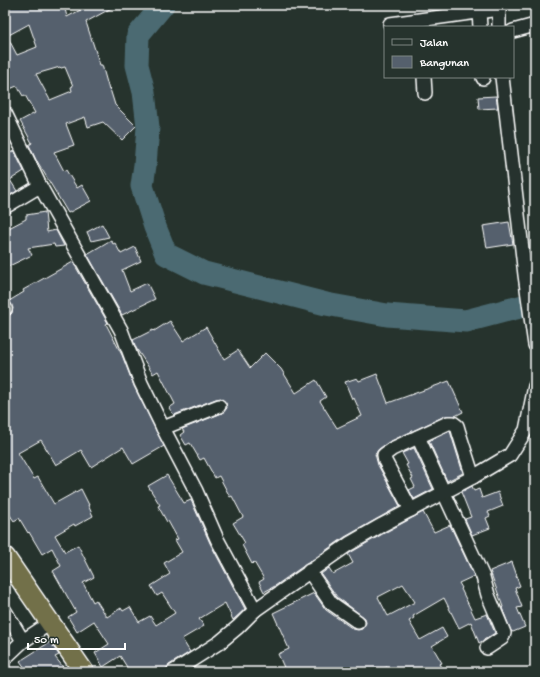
<svg xmlns="http://www.w3.org/2000/svg" width="540" height="677" viewBox="0 0 540 677" font-family="'Gochi Hand',sans-serif">
<style>
.lines{fill:none;stroke-linecap:round;stroke-linejoin:round}
.river{stroke:#4b6b72;stroke-width:23}
.building{fill:#55606d;stroke:#fff;fill-rule:evenodd}
.minor-casing{stroke:#fff;stroke-width:16}
.highway-casing{stroke:#fff;stroke-width:22}
.minor{stroke:#26332d;stroke-width:13}
.highway{stroke:#726f4a;stroke-width:19}
</style>
<rect width="100%" height="100%" fill="#26332d"/>
<filter id="ink" filterUnits="userSpaceOnUse"><feTurbulence type="fractalNoise" baseFrequency=".025" numOctaves="2"/><feDisplacementMap in="SourceGraphic" scale="8" xChannelSelector="R" yChannelSelector="G"/><feConvolveMatrix kernelMatrix="1 2 1 2 8 2 1 2 1" color-interpolation-filters="sRGB"/></filter>
<g filter="url(#ink)">
<g class="lines">
<!-- river -->
<path class="river" d="M163 5 138 35 137 65 144 92 148 127 145 165 142 186 155 227 166 254 204 273 326 304 387 315 466 321 535 303"/>
</g>
<!-- building -->
<g class="building">
<path d="M5 5H64L67 17 90 5H117L86 22 100 65H102L109 90 110 89 115 105 136 126 122 140 103 122 88 127 85 117 66 124 74 145 54 152 64 171 66 170 77 188 82 185 91 201 68 213 37 161V162L29 145 32 143 20 121 35 113 25 95 23 96 17 86 5 91V17L10 14ZM29 24 37 47 17 55 7 36ZM60 67 61 68 65 67 73 86 71 87 72 91 50 100 36 74Z"/>
<path d="M496 96 498 108 479 109 478 97Z"/>
<path d="M14 151 24 171 10 180 17 191 5 198V155Z"/>
<path d="M45 212 47 232 56 230 64 246 55 247 54 244 28 248 32 255 5 268V230L26 219V215Z"/>
<path d="M509 222 513 244 487 248 483 226Z"/>
<path d="M102 224 109 237 91 241 87 232Z"/>
<path d="M111 240 113 244 115 243 121 254 135 247 141 261 122 270 130 291 147 283 155 299 122 315 87 254Z"/>
<path d="M73 262 108 323 106 324 122 355 134 386 164 446 133 464 123 447 91 467 81 450 56 465 41 440 18 453 34 479 38 477 54 504 81 489 89 505H88L93 516 75 526 74 524 55 535 65 552 78 545 94 577 83 583 93 602 96 600 107 617 121 608 123 611 130 607 139 622 150 616 156 625 175 613 162 593 157 596 151 586 170 574 164 563 182 552 175 540 178 539 168 521 167 522 158 506 160 505 148 486 167 475 184 503 191 500 210 543 245 609 233 620 225 603 199 619 204 626 182 639 190 652 169 665 165 672H130L120 656 103 667 95 653 109 644 94 621 77 632 68 617 76 612 53 571 61 566 52 548 42 554 29 532 28 533 19 518 14 521 5 508V317L9 316 12 313 13 308 9 301 24 292 23 290Z"/>
<path d="M170 321 183 341 206 327 224 359 238 350 250 368 265 353 281 369 296 393 316 380 326 397 320 401 337 428 362 416 354 398 352 399 345 382 357 378 359 381 377 374 388 403 449 381 463 412 455 416H445L389 442 379 449 375 454 378 465 400 506 345 537 275 586 264 592 259 582 264 579 254 562 252 564 242 545 245 543 233 523 243 517 232 496 230 497 219 476 215 478 204 458 200 460 190 443 186 445 180 435 184 432 182 429 222 413 227 408 226 403 221 398 216 399 174 415 169 408 175 404 158 371 153 374 136 348 133 340 153 330 154 331Z"/>
<path d="M450 431 463 473 447 481 429 441Z"/>
<path d="M414 448 433 489 414 499 409 490 415 487 411 479 413 478 406 465 408 464 402 453Z"/>
<path d="M472 486 474 491 479 489 482 498 498 492 503 506 488 512 490 516 486 518 490 528 472 535 465 519 471 517 461 492Z"/>
<path d="M423 512 434 532 450 525 474 576 459 583 462 588 461 589 475 618 487 614 495 633 479 643 471 622 459 628 444 598 413 616 414 618 409 621 420 640 442 628 447 637 432 646 442 663 439 664 444 672H390L387 667 379 671 377 668 368 672H286L278 654 289 649 273 613 314 593 326 610 353 629 358 630 362 629 366 623 365 618 337 597 321 574 329 568 333 574 353 563 348 554 386 532ZM403 584 415 602 388 616 378 597Z"/>
<path d="M512 562 517 576H516L520 586 515 588 522 607 517 608 525 627 513 632 511 631 502 608 503 607 490 571Z"/>
<path d="M50 642 59 655 55 657 67 672H28L20 661Z"/>
</g>
<g class="lines">
<!-- minor casing -->
<g class="minor-casing">
<g id="minor">
<path d="M499 5V27"/>
<path d="M479 12 480 27"/>
<path d="M390 24 499 9"/>
<path d="M513 31 535 25"/>
<path d="M424 77 425 93"/>
<path d="M483 77V78"/>
<path d="M502 77 525 275 535 345"/>
<path d="M5 113 40 186 121 330 141 383 163 428 196 491 217 539 255 610 238 627 220 642 173 672"/>
<path d="M5 207 40 186"/>
<path d="M5 308V309"/>
<path d="M163 428 219 406"/>
<path d="M418 437 483 577 488 595 504 633 502 638 487 648"/>
<path d="M411 510 385 461 384 455 392 449 448 423H453L457 426 459 433 473 477"/>
<path d="M309 571 331 603 358 622"/>
<path d="M255 610 349 544 382 525 473 477 510 455 526 430 535 386"/>
<path d="M5 611 23 641 50 623"/>
<path d="M5 658 23 641"/>
</g>
</g>
<!-- highway casing -->
<g class="highway-casing">
<path id="highway" d="M5 557 84 672"/>
</g>
<!-- minor -->
<use href="#minor" class="minor"/>
<!-- highway -->
<use href="#highway" class="highway"/>
</g>
</g>
<!-- margin -->
<rect width="540" height="677" fill="none" stroke="#26332d" stroke-width="20"/>
<rect x="10" y="10" width="520" height="657" fill="none" stroke="#fff" stroke-width="1.5" filter="url(#ink)"/>
<!-- legend -->
<rect x="384" y="26" width="130" height="52" fill="#26332d" stroke="#7d8581"/>
<rect x="392" y="39" width="20" height="6" fill="#26332d" stroke="#7d8581"/>
<text x="420" y="46" font-size="12" fill="#ffffff">Jalan</text>
<rect x="392" y="56" width="20" height="12" fill="#55606d" stroke="#7d8581"/>
<text x="420" y="66" font-size="12" fill="#ffffff">Bangunan</text>
<!-- scale -->
<path d="M28 643v6h97v-6" fill="none" stroke="#ffffff" stroke-width="2"/>
<text x="34" y="643" font-size="12" fill="#ffffff" stroke="#26332d" stroke-width="3" paint-order="stroke">50 m</text>
</svg>
